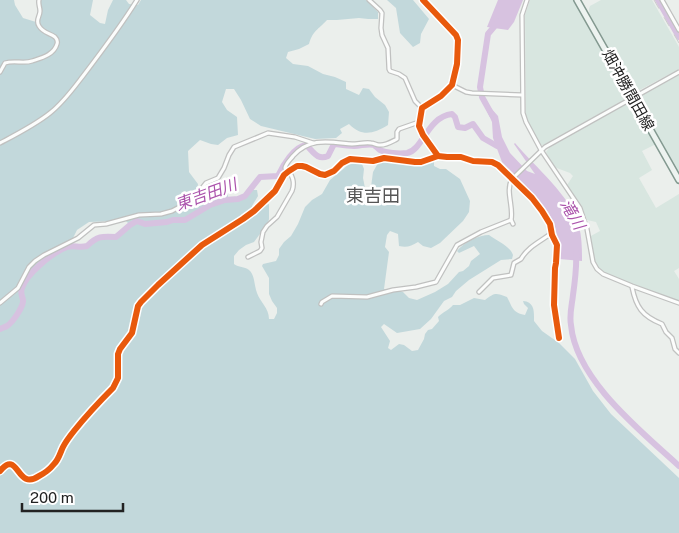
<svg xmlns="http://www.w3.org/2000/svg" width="679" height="533" viewBox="0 0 679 533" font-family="'Public Sans','Noto Sans JP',sans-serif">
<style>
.farmland{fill:#d8e6e0}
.forest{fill:#c2d8db;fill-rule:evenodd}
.water{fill:#d7c2e0}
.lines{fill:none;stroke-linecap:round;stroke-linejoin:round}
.river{stroke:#d7c2e0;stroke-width:6}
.minor-casing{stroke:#c0c1c0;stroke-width:5.5}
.secondary-casing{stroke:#839990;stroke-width:8}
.minor{stroke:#fcfdfc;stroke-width:3}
.secondary{stroke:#edf3f0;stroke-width:5}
.rail{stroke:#ccc;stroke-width:1;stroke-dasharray:10 10;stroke-linecap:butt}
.cycleway-casing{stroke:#fff;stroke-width:9}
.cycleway{stroke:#e8590c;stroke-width:6}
.labels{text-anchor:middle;stroke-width:5;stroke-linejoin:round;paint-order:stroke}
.street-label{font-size:15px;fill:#222;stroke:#fff}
.water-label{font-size:16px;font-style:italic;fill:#ab54ac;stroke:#fff}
.quarter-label{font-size:18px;fill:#555;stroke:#fff}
</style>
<rect width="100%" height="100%" fill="#ebefec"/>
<!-- farmland -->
<g class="farmland">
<path d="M530 0H574L629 97 543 145H541L528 124 526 116 525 15Z"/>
<path d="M601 0H652L679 47V69L634 93 589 13V9L590 6Z"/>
<path d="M679 75V173L637 98Z"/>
<path d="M631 101 656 144 642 151 652 170 639 178 656 208 679 194V268L674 271 679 279V301L606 274 598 267 595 263 589 237 600 231 596 222 587 220 582 206 567 185 573 176 570 173 554 167 546 152 550 147Z"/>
</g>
<!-- forest -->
<g class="forest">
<path d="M0 0H14L15 5 23 18 36 22 39 20 41 12 39 4 40 0H93L90 15 100 23 105 24 108 10 113 0H126L129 4 138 5 141 0H366L378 12V19H368L359 18 337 20H327C318 30 313 30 309 44L299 49 288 52 286 58 293 64 308 66 323 74 335 77 346 82V89L359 95 363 88 369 89 375 97 385 105 389 112 388 125C373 134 362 137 349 124L340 129 342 133 336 138 315 139 261 126 250 119 241 100 234 89H226L222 102 227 110 237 117 238 135 227 138 218 145 211 144 200 140 188 151 189 172 198 184 197 191 206 196 214 194 217 189 225 184 228 186V200C239 203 246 197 253 190H257L258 196 252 206 253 209 258 210 265 205 269 204V219L268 223 254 242 246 245 239 250 234 256V264C239 268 244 266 249 270 255 275 254 285 257 293 260 302 269 308 269 319H274L277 313V308L272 301 269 294V278L262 266 263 264 276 261 279 255V249L284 242 291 236 298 224 305 207 312 200 322 194 330 180 348 165 355 163 362 164 364 169 363 178 365 188 363 204 366 205 369 202 373 172 378 163 384 159 418 164 432 160 434 161V166L440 169H446L460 179 470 201 469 212 463 221 440 243 431 248 423 246 418 242C411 246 407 248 399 246L398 234 390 231 387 235 385 247 389 252 384 289H393L403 292 409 298 417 300 435 292 448 284 459 272 463 271 469 266 471 261 480 254 474 246 459 253 457 251C464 242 479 235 489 235 497 241 510 246 513 255L512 259 501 260 469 280 456 291 452 297 444 301 431 319 420 329 397 333 384 324 381 327 390 341 388 348 391 350 399 344 404 345 412 351 418 350 424 339 425 334 428 330 432 329 439 321 438 317C443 312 449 310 453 305H460L474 298 485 300C495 292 496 293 507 297 513 308 512 312 525 315L528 308 524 304 523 301C535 302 534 312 534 321L542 331 559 343 575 359 593 391 611 414 679 478V533H0ZM124 219 129 224 124 233 116 239 107 238 97 240 88 248H72L70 244 77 230 89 222 115 221Z"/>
<path d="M387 0H413L429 19 421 34 420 43 413 47 400 33 396 8Z"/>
</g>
<!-- water -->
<g class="water">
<path d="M498 0H523L514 22 508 30 487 27Z"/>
<path d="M490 107 498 116 502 137 510 153 527 171 535 174 514 144 515 143C535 167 571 196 579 226 582 238 582 250 582 261L559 259V244L554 223 548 212 524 184 502 162 493 138 492 122 486 109Z"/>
</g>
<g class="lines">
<!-- river -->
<g class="river">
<path d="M658 0 679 37"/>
<path d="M492 115 482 97 480 87 488 34 498 22"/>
<path d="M576 252C577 266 575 281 573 295 572 305 569 315 571 325 576 380 641 431 679 466"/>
<path d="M0 329C2 328 5 327 7 326 13 322 24 306 23 300 22 295 20 293 22 288 26 274 53 252 67 247 73 245 80 248 87 246 97 236 102 236 116 237L130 225 137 221 145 224 167 222 173 220H185L210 205 225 200 238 199 245 196 260 177 278 176C283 165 294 147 306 145 313 151 317 161 328 156L333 146 335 144C342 145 348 146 354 146 361 146 368 143 374 145 376 146 378 149 380 150 386 153 399 154 407 153 423 150 427 117 452 114L455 117 458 127 465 128 473 124 483 138 497 146"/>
</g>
<!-- minor casing -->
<g class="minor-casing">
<g id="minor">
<path d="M369 0 380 10 382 13 381 28 382 35 388 48 389 69 390 71 399 74 405 78 415 101 422 108"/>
<path d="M423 0 456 35 458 40 457 64 452 85 441 96 422 108 419 126 423 135 438 156 447 157H461L473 161 492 162 498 165 532 198 542 211 550 224 552 235 557 245 556 263 555 268 554 305 559 338"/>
<path d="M527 0 522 15 523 113 526 122 541 150 580 208 587 229 593 262 597 269 603 274 632 286 679 303"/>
<path d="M662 0 679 30"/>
<path d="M0 72 5 63C14 60 24 64 32 61 41 58 54 55 57 44 58 41 57 39 55 37 50 33 43 33 39 26 35 20 40 17 40 11 40 7 38 4 39 0"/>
<path d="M452 85 466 92 472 93 522 95"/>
<path d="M0 143C17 134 35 125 50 113 63 103 73 89 83 76 102 51 121 26 137 0"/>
<path d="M513 224 511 220C514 207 505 191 512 179L545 147 679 72"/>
<path d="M248 257 260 251 262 248 261 242 263 232 267 226 277 217 292 191C295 183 293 174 285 168 286 163 290 160 293 156 310 137 329 142 352 144 358 144 365 142 371 143 374 143 376 145 379 145 385 146 391 142 397 139V132L399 129 419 122"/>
<path d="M632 287C636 307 642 316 662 324L666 332 672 338 675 349 679 353"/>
<path d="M479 292 493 278 511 275 514 263 521 259C527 248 539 242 549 235H552"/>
<path d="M0 303 18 288 29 267 35 261 44 255 78 238 94 225 106 224 139 215 161 214 172 211 187 203 195 197 206 183 218 178 224 168 229 155 234 147 268 133 295 137 313 143"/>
<path d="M321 304 322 302 332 296 367 297 393 290 416 287 436 282 457 245 481 232 511 220"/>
<path d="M0 471C19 448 16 492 39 476 45 473 50 469 54 464 59 459 60 453 63 447 66 441 70 436 74 431 86 416 99 402 113 388L118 378V354L120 349 132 333 138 306 141 302 158 285 202 245 243 219 254 211 275 191 284 175 289 171 297 166H302L306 167 320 174 325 175 334 171 342 163 350 159 373 161 384 158 415 162H421L438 156"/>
</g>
</g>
<!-- secondary casing -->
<g class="secondary-casing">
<path id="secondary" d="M577 0 679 180"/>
</g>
<!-- minor -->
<use href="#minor" class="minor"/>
<!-- secondary -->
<use href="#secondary" class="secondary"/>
<!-- rail -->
<path class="rail" d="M654 0 679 43"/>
<!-- cycleway casing -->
<g class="cycleway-casing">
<g id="cycleway">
<path d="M423 0 456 35 458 40 457 64 452 85 441 96 422 108 419 126 423 135 438 156 447 157H461L473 161 492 162 498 165 532 198 542 211 550 224 552 235 557 245 556 263 555 268 554 305 559 338"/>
<path d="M0 471C19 448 16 492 39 476 45 473 50 469 54 464 59 459 60 453 63 447 66 441 70 436 74 431 86 416 99 402 113 388L118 378V354L120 349 132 333 138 306 141 302 158 285 202 245 243 219 254 211 275 191 284 175 289 171 297 166H302L306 167 320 174 325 175 334 171 342 163 350 159 373 161 384 158 415 162H421L438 156"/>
</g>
</g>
<!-- cycleway -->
<use href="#cycleway" class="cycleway"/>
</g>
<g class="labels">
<!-- street labels -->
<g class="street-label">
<text transform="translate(628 90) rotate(61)" y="5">畑沖勝間田線</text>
</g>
<!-- water labels -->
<g class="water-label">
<text transform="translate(206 194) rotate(-20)" y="6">東吉田川</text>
<text transform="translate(573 214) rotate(60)" y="6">滝川</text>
</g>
<!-- quarter labels -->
<g class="quarter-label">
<text x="373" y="202">東吉田</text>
</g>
</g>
<!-- scale -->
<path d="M22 503v8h101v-8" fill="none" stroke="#222222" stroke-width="2.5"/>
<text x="30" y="503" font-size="15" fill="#222222" stroke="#ffffff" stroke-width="4" paint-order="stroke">200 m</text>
</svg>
